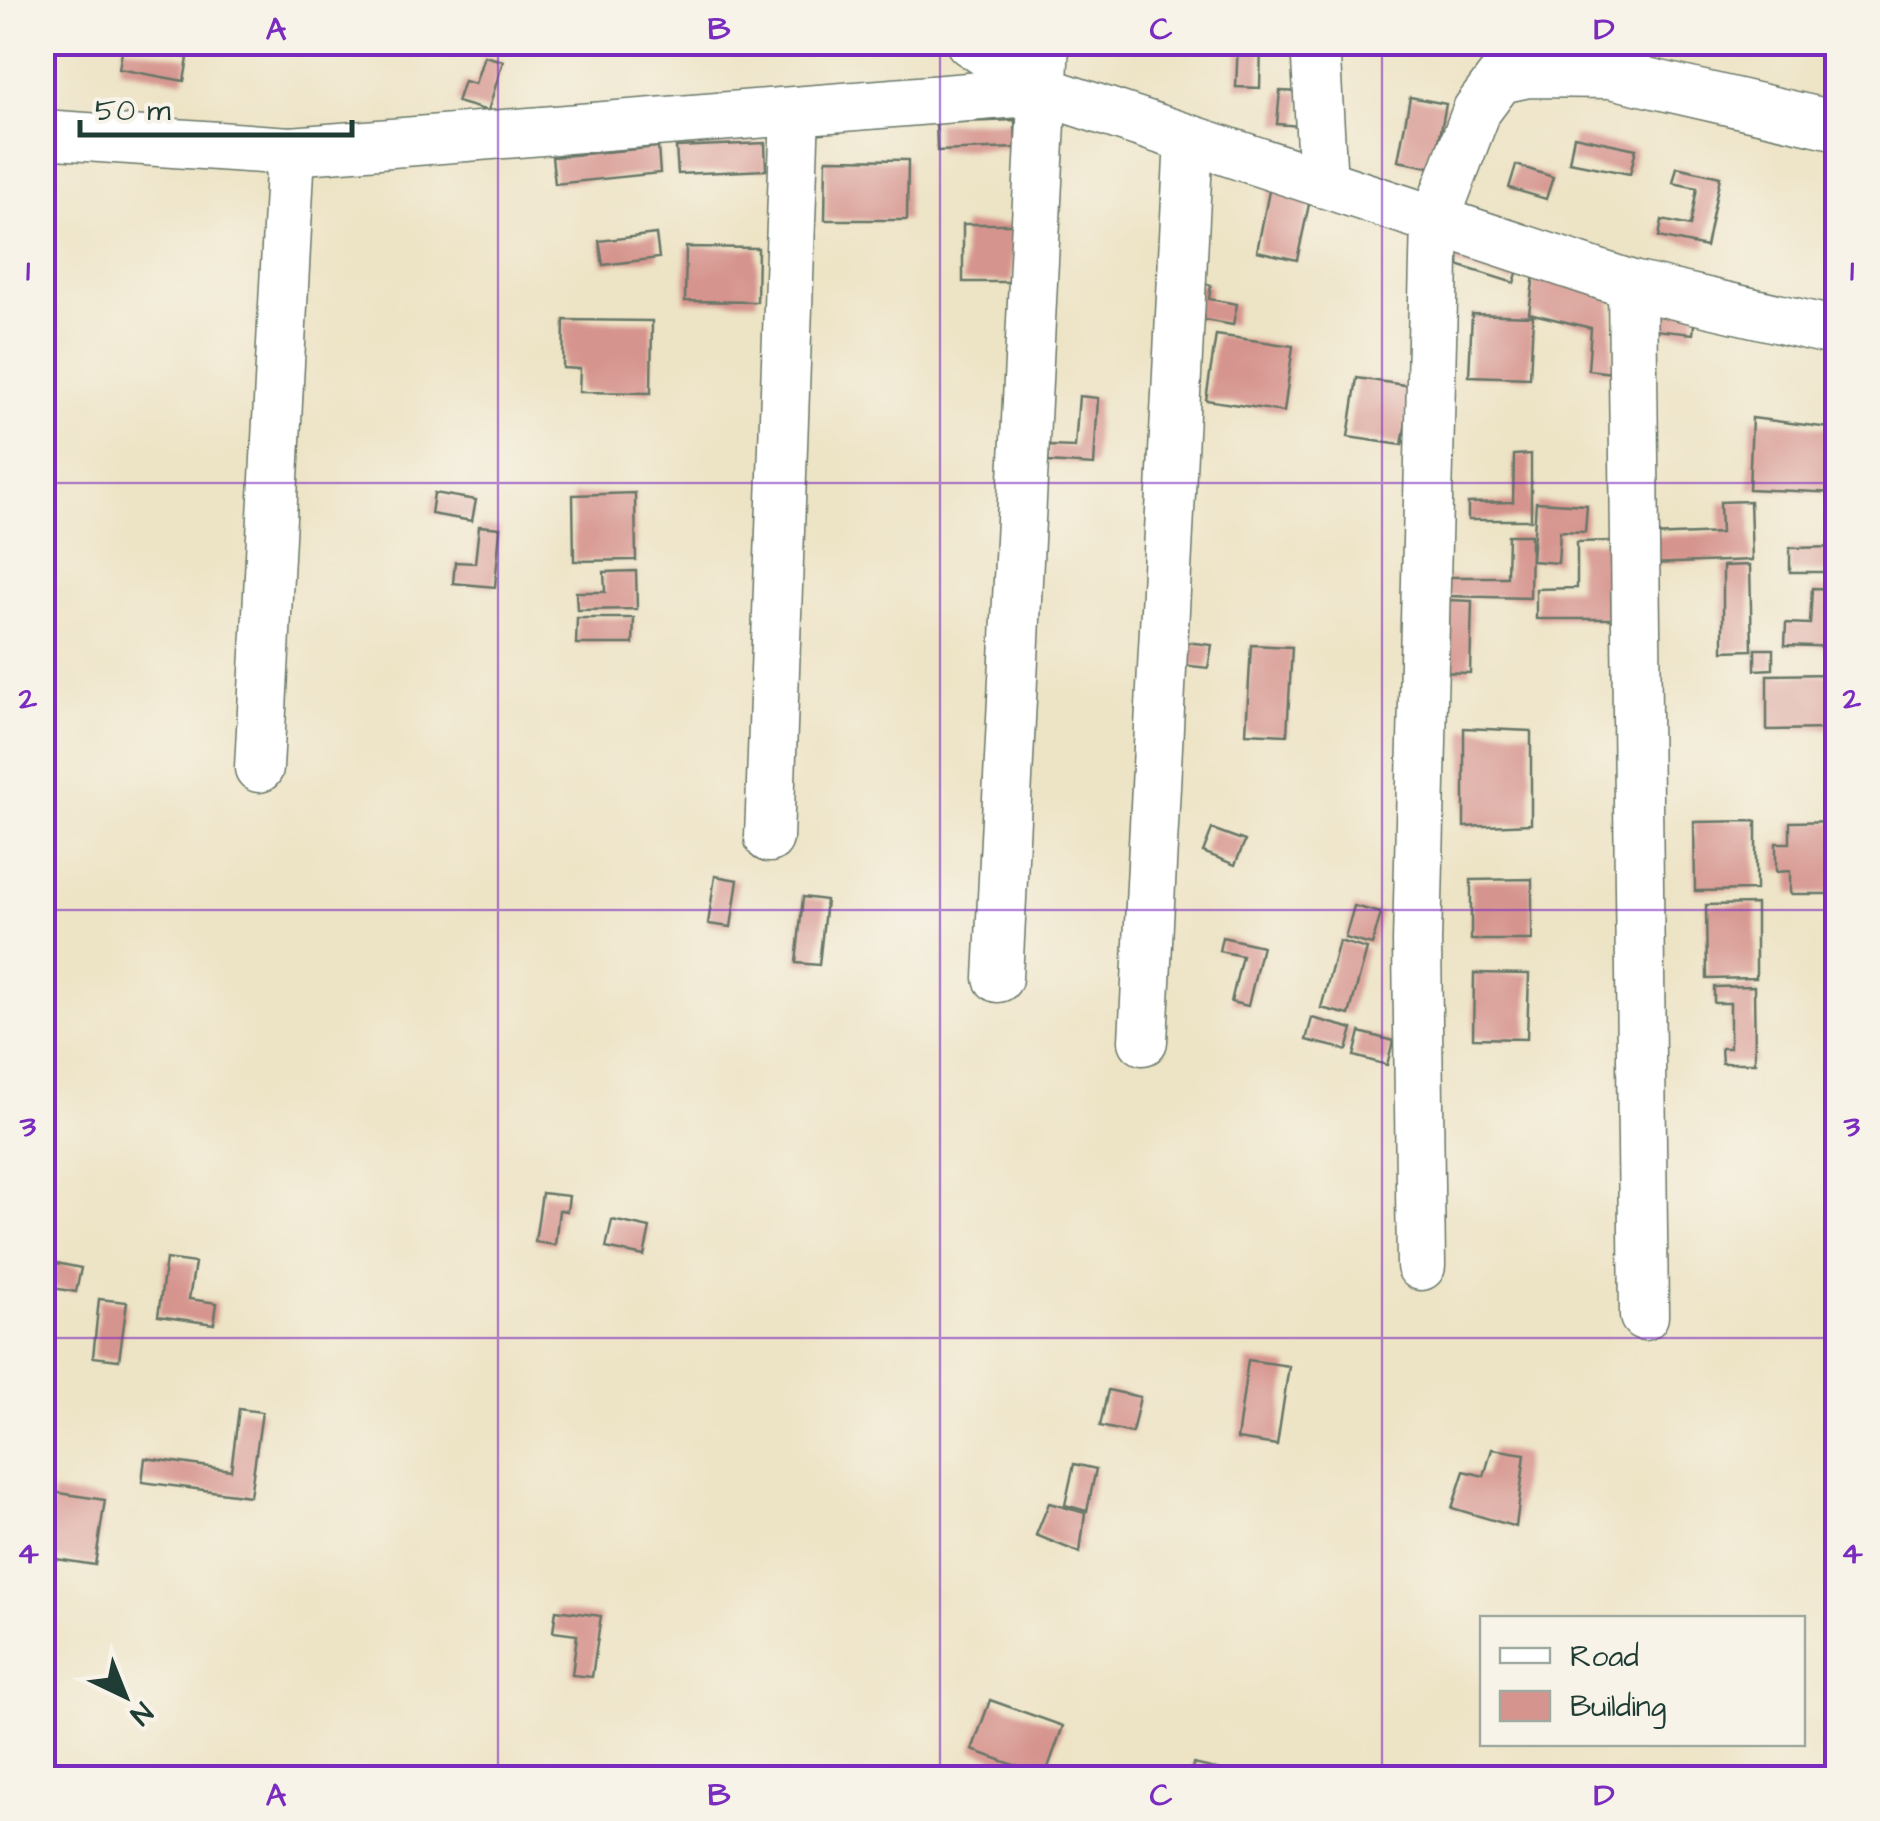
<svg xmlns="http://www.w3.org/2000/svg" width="1880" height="1821" viewBox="0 0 1880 1821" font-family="'Architects Daughter',sans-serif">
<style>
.building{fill:#d6948e}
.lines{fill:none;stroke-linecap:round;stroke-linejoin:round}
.minor-casing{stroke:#677767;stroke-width:51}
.minor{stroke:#fff;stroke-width:48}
.grid{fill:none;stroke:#7b2cbf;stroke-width:2.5;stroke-opacity:0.55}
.neatline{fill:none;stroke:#7b2cbf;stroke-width:4}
.grid-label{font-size:32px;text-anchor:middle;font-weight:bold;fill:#7b2cbf}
</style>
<rect width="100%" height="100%" fill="#f7f3e8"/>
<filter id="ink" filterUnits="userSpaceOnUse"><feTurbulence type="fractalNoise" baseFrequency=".01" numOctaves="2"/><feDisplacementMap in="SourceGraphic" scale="20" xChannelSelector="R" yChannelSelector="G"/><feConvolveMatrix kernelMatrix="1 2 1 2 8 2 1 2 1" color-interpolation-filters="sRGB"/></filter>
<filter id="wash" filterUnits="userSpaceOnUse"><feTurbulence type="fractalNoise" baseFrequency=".0048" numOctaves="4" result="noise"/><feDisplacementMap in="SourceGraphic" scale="40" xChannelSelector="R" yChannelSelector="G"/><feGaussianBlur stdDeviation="2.25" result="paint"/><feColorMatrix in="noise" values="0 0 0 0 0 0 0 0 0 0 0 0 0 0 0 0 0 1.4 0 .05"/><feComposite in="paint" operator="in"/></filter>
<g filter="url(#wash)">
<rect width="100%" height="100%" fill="#ede3c5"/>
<g id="blocks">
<!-- building -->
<g class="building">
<path d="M1238 42H1261L1260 88 1236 87Z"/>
<path d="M1714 42H1736L1737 49 1716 53Z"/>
<path d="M123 46 188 58 184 81 119 69Z"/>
<path d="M484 56 503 61 488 111 457 102 464 81 475 84Z"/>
<path d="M1280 91 1301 92 1299 126 1277 124Z"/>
<path d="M1410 97 1446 104 1434 168 1398 161Z"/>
<path d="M1015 120 1016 148 937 151 936 123Z"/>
<path d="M1574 136 1636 149 1630 174 1569 162Z"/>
<path d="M765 143 766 170 678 174 676 147Z"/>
<path d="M658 147 660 173 555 184 552 157Z"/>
<path d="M826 159 908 160 907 220H825Z"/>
<path d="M1516 165 1553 177 1546 199 1509 188Z"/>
<path d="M1677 167 1720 177 1706 247 1659 237 1662 220 1690 226 1697 188 1673 183Z"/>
<path d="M1270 186 1311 195 1297 260 1257 251Z"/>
<path d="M963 224H1013L1012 282H963Z"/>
<path d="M656 234 659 258 603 265 599 241Z"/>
<path d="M1451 239 1521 260 1514 283 1444 261Z"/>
<path d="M686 247 758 248 757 302 685 301Z"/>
<path d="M1534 274 1612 295V373L1588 370 1591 328 1529 313Z"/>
<path d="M1193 282 1211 285 1209 299 1237 304 1233 325 1187 317Z"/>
<path d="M1647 302 1696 306 1693 334 1644 329Z"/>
<path d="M1472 314 1533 316 1530 378 1469 376Z"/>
<path d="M564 320 652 321 651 393 579 392 580 369 563 368Z"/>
<path d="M1216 335 1293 346 1284 412 1206 400Z"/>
<path d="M1357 378 1412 386 1402 445 1348 437Z"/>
<path d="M1079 396 1098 398 1094 465 1048 462 1049 446 1075 447Z"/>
<path d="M1752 418 1838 429V493L1749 489Z"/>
<path d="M1531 454V520H1468V503L1513 502 1514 455Z"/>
<path d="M434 493 476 500 472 521 431 514Z"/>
<path d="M635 493 636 560 574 561 573 495Z"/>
<path d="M1750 501 1752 560 1651 564 1650 536 1721 533 1720 502Z"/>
<path d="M1536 502 1587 505 1585 532 1560 531 1558 563 1532 561Z"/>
<path d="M479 526 500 528 495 587 453 583 455 562 475 563Z"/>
<path d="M1508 535H1531L1530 598 1444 596V577H1507Z"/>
<path d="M1611 541 1612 619H1536V589L1577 588V542Z"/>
<path d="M1838 547V572H1790V548Z"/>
<path d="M1750 565 1752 650 1723 651V566Z"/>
<path d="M636 571 637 609 577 610 576 592H605L604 572Z"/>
<path d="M1812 588 1838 589V647L1785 645 1786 623 1810 624Z"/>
<path d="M1448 600 1472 601 1470 673 1436 672Z"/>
<path d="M577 618H634L633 644H576Z"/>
<path d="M1176 641 1212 645 1208 668 1172 664Z"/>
<path d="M1251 645 1292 647 1287 735 1246 733Z"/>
<path d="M1755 649H1773V669L1755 670Z"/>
<path d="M1831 674 1832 729 1767 730V675Z"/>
<path d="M1464 728 1531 731V824L1464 827Z"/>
<path d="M1756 821V890L1695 891 1694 822Z"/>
<path d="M1838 821V894H1790V871L1776 872V843H1790V822Z"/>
<path d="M1212 829 1245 841 1235 865 1203 852Z"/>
<path d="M715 876 738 880 731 927 708 924Z"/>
<path d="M1532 879V940H1471V880Z"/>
<path d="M803 897 826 900 819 965 796 963Z"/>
<path d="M1756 904V978L1707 979 1706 905Z"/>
<path d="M1354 906 1381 913 1372 945 1345 938Z"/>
<path d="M1222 937 1262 946 1248 1006 1231 1002 1242 956 1219 951Z"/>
<path d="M1339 941 1367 949 1349 1015 1321 1008Z"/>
<path d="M1474 973 1529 974 1527 1039 1473 1038Z"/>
<path d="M1754 986 1755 1063H1722L1721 1048H1730V1003H1714V987Z"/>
<path d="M1312 1018 1353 1029 1347 1050 1306 1040Z"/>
<path d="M1360 1032 1393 1041 1387 1065 1354 1056Z"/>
<path d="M542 1193 569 1196 567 1211 559 1210 555 1245 535 1242Z"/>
<path d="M612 1220 650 1228 644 1256 606 1248Z"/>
<path d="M166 1259 195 1263 189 1299 217 1303 214 1324 158 1316Z"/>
<path d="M42 1260 81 1268 76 1292 42 1286Z"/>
<path d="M99 1299 127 1302 119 1360 93 1357Z"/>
<path d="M1248 1360 1289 1366 1277 1445 1237 1439Z"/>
<path d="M1108 1390 1140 1397 1132 1433 1100 1426Z"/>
<path d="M239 1409 262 1412 250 1496 142 1482 145 1458 231 1470Z"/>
<path d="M1492 1449 1525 1454 1516 1527 1452 1508 1464 1471 1484 1476Z"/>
<path d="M1074 1464 1096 1469 1087 1511 1065 1505Z"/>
<path d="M53 1492 105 1500 95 1565 43 1557Z"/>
<path d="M1049 1503 1085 1513 1080 1553 1036 1535Z"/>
<path d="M556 1610 601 1616 592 1677 572 1675 577 1635 553 1632Z"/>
<path d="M1835 1644 1838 1645V1671L1831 1670Z"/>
<path d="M990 1700 1063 1726 1045 1776 972 1750Z"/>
<path d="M1193 1764 1225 1771 1223 1778H1190Z"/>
</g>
</g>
</g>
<g filter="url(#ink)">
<use href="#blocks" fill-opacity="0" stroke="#677767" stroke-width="2.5"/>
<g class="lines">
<!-- minor casing -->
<g class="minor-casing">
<g id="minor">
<path d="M970 42 1044 91 1632 285 1838 332"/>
<path d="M1315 42 1323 183"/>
<path d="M42 134 291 151 1044 91"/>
<path d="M1632 285 1644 1316"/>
<path d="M259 768 291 151"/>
<path d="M769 838 795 111"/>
<path d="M998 978 1045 42"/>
<path d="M1143 1041 1189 139"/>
<path d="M1421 1266 1417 942 1435 220 1477 110 1500 79 1528 73 1611 74 1838 126"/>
</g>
</g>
<!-- minor -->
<use href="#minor" class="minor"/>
</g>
</g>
<!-- grid -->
<path class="grid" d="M498 42V1778M940 42V1778M1382 42V1778M42 483H1838M42 910H1838M42 1338H1838"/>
<!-- margin -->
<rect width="1880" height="1821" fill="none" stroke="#f7f3e8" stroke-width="110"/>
<!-- legend -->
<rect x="1480" y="1616" width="325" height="130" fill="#f7f3e8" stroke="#a1aaa0" stroke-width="2.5"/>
<rect x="1500" y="1648" width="50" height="15" fill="#ffffff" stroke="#a1aaa0" stroke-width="2.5"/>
<text x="1570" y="1666" font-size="30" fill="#1f3d34">Road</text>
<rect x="1500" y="1691" width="50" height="30" fill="#d6948e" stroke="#a1aaa0" stroke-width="2.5"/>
<text x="1570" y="1716" font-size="30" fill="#1f3d34">Building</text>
<!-- north arrow -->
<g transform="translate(125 1696) rotate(137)" stroke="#f7f3e8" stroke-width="8" paint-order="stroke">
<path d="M0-8L18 38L0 25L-18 38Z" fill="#1f3d34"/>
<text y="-15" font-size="28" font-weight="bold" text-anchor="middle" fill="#1f3d34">N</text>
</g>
<!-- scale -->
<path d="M80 120v15h272v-15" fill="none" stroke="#1f3d34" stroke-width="5"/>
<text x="95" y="120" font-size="30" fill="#1f3d34" stroke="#f7f3e8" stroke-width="8" paint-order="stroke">50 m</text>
<rect x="55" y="55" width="1770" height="1711" class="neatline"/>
<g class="grid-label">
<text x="276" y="39">A</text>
<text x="719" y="39">B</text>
<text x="1161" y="39">C</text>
<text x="1604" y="39">D</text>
<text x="28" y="280">1</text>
<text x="1852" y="280">1</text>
<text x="28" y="708">2</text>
<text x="1852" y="708">2</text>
<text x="28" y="1136">3</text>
<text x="1852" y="1136">3</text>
<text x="28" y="1563">4</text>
<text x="1852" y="1563">4</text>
<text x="276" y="1805">A</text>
<text x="719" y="1805">B</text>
<text x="1161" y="1805">C</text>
<text x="1604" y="1805">D</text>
</g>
</svg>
